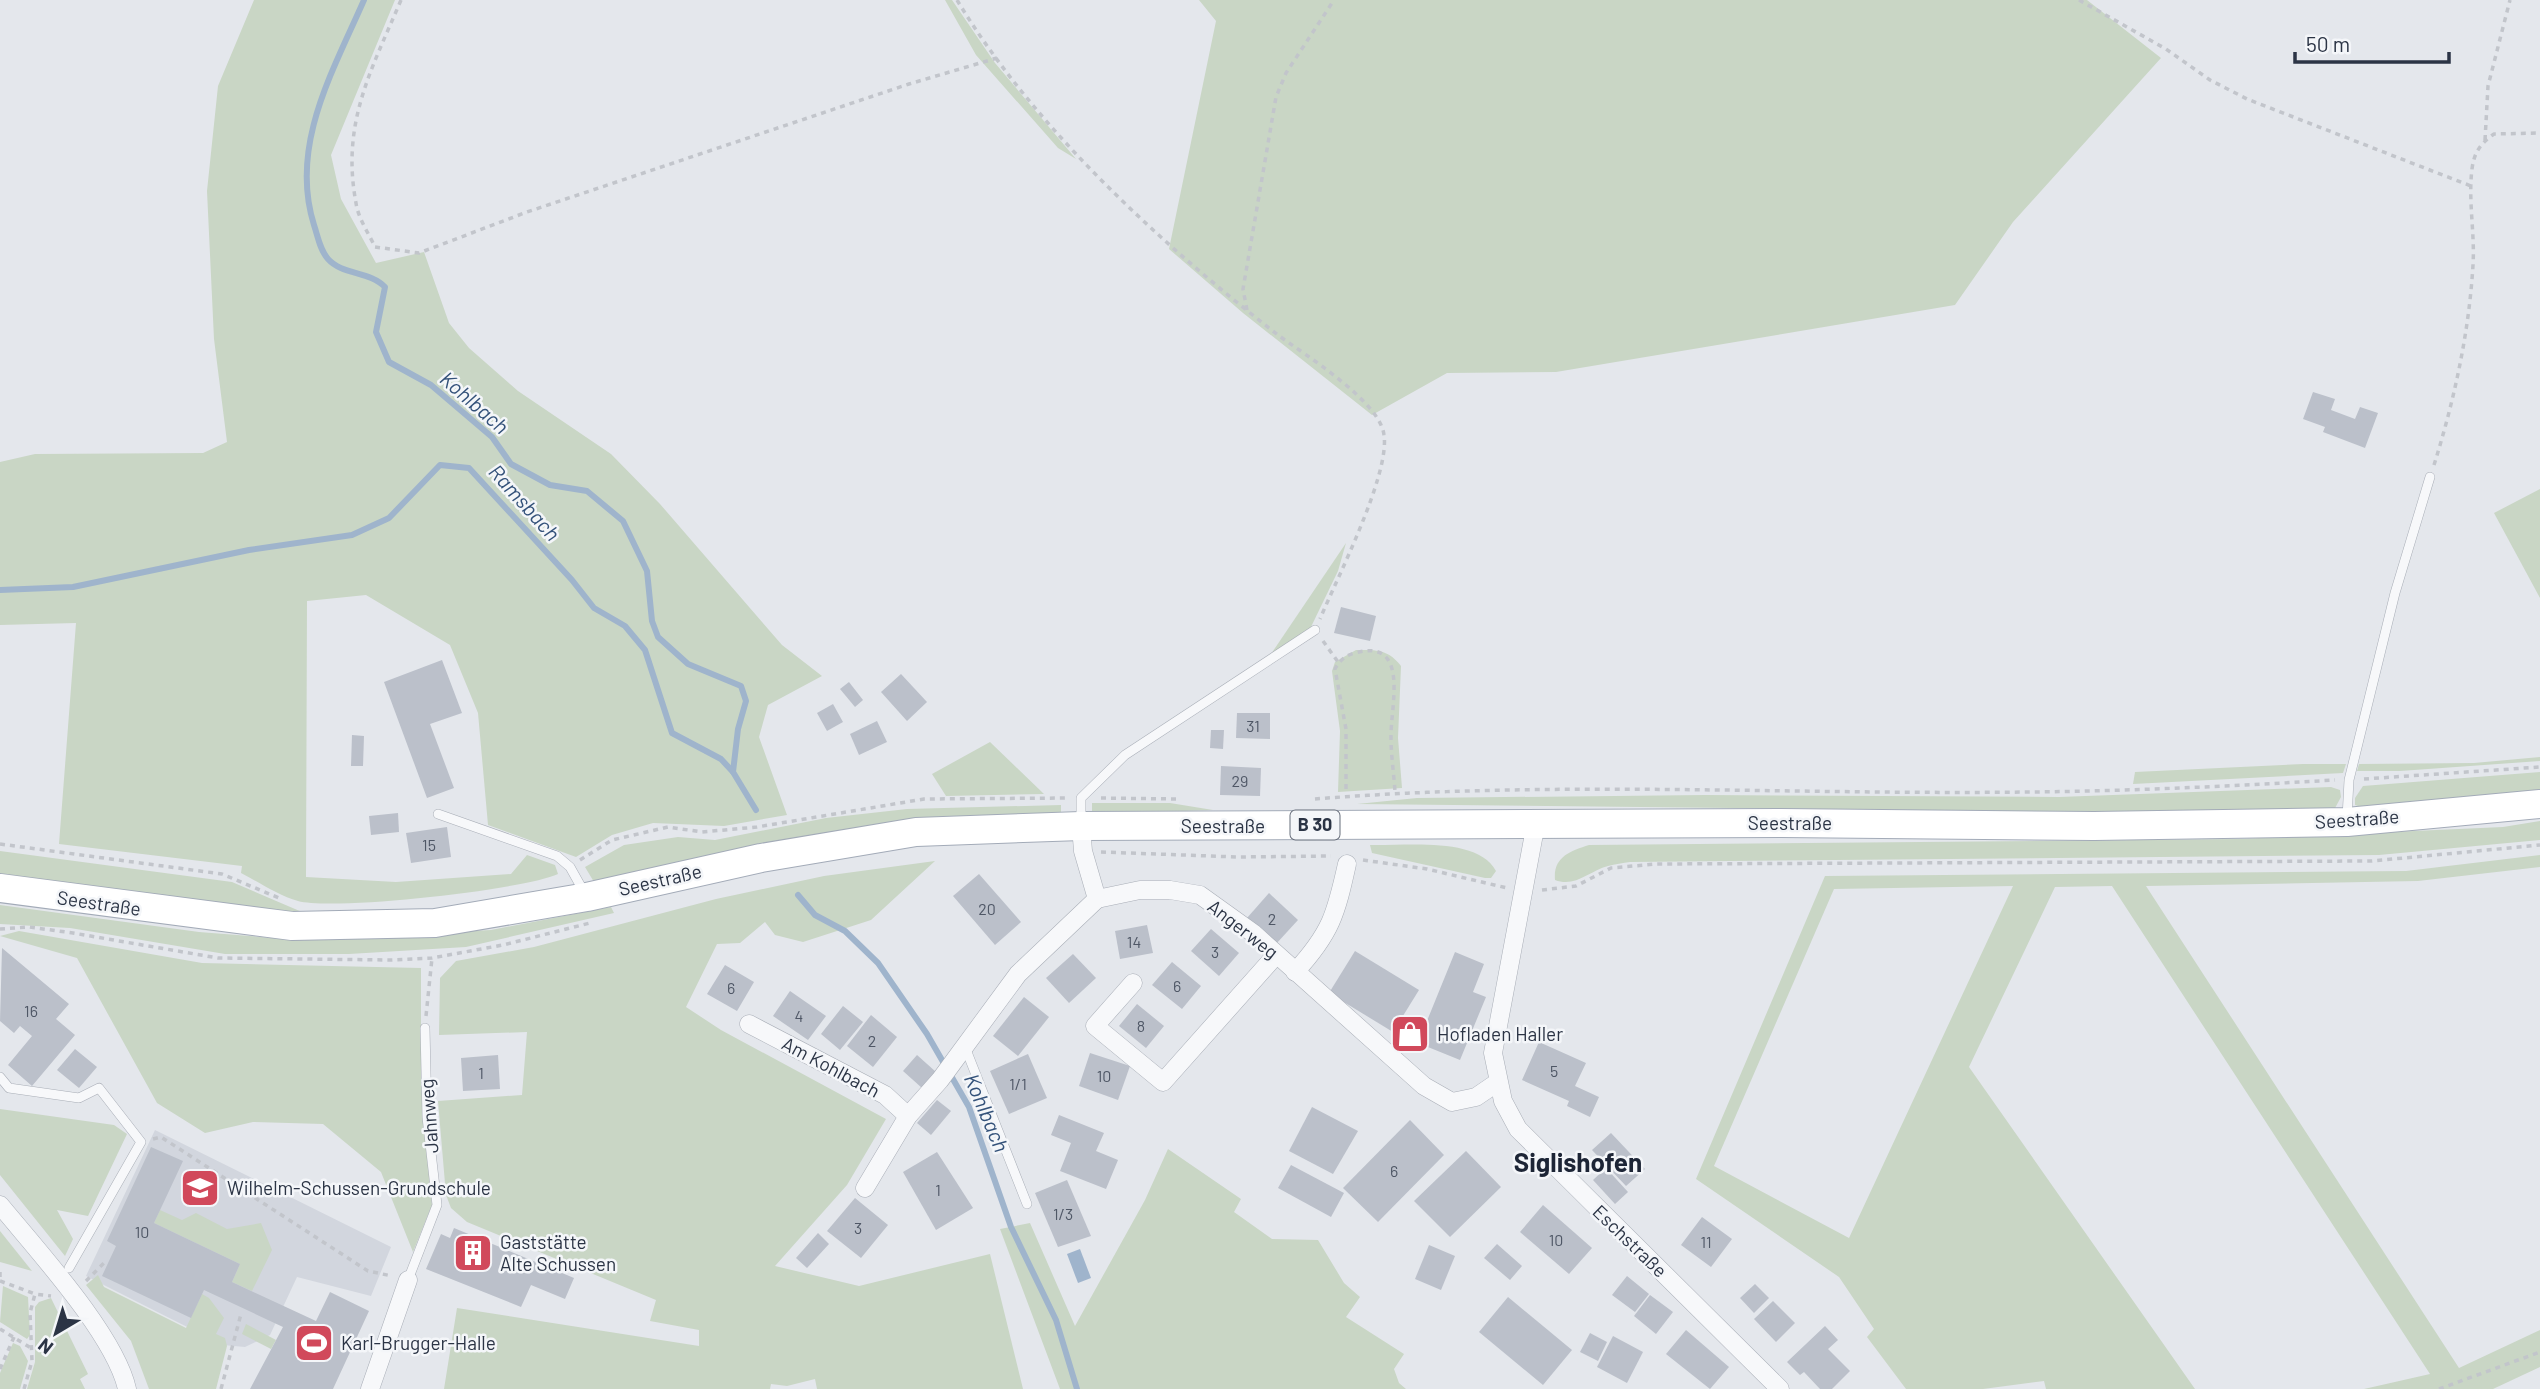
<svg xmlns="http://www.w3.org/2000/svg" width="2540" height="1389" viewBox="0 0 2540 1389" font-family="Barlow,sans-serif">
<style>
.built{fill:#d2d6de}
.green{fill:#c9d6c5;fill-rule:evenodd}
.water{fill:#9fb4cc}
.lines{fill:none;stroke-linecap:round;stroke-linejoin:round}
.stream{stroke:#9fb4cc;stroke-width:6}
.building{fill:#bbc0ca}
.lane-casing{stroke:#a9aeb7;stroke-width:10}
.street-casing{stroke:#a9aeb7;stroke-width:19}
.primary-casing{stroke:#a3abb8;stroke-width:30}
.path{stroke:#c2c5cb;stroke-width:3.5;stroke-dasharray:5 5;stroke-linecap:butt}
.lane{stroke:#f7f8fa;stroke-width:9}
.street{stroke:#f7f8fa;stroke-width:18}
.primary{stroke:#fff;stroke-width:28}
.labels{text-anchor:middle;stroke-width:5;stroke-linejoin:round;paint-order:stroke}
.number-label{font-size:16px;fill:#4f5766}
.shield{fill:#f4f6f9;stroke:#676e7b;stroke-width:2}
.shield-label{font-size:18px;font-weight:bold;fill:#2b3445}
.street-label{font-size:19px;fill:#2b3445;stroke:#f4f6f9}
.poi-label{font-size:19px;fill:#2b3445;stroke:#f4f6f9;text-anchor:start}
.water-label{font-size:21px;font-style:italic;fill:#34527a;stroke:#f4f6f9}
.district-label{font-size:26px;font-weight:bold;fill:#1d2536;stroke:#f4f6f9}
</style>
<rect width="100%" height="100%" fill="#e4e7ec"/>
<!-- built -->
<path class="built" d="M155 1130 391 1247 371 1296 297 1277 270 1335 245 1347 223 1345 86 1276Z"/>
<!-- green -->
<g class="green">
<path d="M254 0H395L331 155 341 199 376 263 424 252 449 323 469 348 518 391 611 454 660 504 782 645 822 676 768 705 759 737 787 815 724 826 653 823 612 835 576 857 488 825 478 713 450 645 366 595 307 601 306 877 396 882 511 874 527 855 555 865 558 874C523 890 334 911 298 901 279 896 259 882 241 873L242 866 59 844 76 623 0 625V462L35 454 203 453 227 442 214 339 207 191 218 86Z"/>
<path d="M945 0H952L995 63 1076 159 1058 148 976 55Z"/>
<path d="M1199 0H2087L2161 58 2013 222 1955 305 1556 372 1447 373 1372 415 1243 313 1169 249 1216 21Z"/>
<path d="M2540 489V598L2494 513Z"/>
<path d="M1346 543 1338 571 1310 629 1265 663Z"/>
<path d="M1356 650C1376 650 1388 649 1401 666L1398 738 1402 788 1338 792 1340 731 1332 671 1335 662Z"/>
<path d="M990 742 1044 794 946 796 932 774Z"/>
<path d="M2540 757V761L2400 771H2357L2359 764 2474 763Z"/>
<path d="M2303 764H2346L2343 773 2133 784 2135 772Z"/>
<path d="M2540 772V792L2361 807 2355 805V798L2363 786Z"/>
<path d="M2331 787 2340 790 2341 797 2334 810 2091 812 1357 804 1417 798 1705 795 2059 797Z"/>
<path d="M1092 803H1170L1213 810 1092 814Z"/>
<path d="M1061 805V815L594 882 585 867 624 845 678 837 715 840 826 818 907 809Z"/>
<path d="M2540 821V840L2379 855 1630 862C1623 863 1615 864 1608 866 1589 871 1575 888 1555 880 1553 857 1570 851 1589 845L2237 839 2503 827Z"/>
<path d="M1370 845C1405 846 1478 836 1496 871L1491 878H1485L1372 853Z"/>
<path d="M0 851 232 882 302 912 242 909 0 874Z"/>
<path d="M2540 855V867L2418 881 2146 886 2459 1368 2540 1330V1367L2493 1389H2364L2430 1374 2112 886 2055 887 1969 1067 2195 1389H2046L2044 1381 1983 1389H1906L1867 1337 1874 1329 1839 1277 1696 1179 1825 876 2406 871ZM2013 886 1849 1238 1714 1166 1834 889Z"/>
<path d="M935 861 871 920 803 942 775 935 765 922 740 943 717 944 686 1007 721 1030 886 1119 847 1185 775 1266 859 1286 990 1254 1023 1389H817L815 1379 787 1386 771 1384 770 1389H444L457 1308 699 1346V1330L650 1321 656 1300 467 1222 451 1208 446 1195 438 1101 522 1095 527 1032 439 1035 440 978 456 961 534 947 716 899 824 876Z"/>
<path d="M0 905 199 932 299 940 491 930 611 907 614 913 466 947 349 954H225L70 928 0 924Z"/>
<path d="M19 931 202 963 421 968V1083L432 1205 413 1252 381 1172 323 1124 253 1122 205 1133 157 1103 77 958 0 936Z"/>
<path d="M0 1109 114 1125 127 1134 88 1216 57 1210 73 1239 65 1256 0 1175Z"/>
<path d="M1168 1149 1241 1199 1234 1212 1272 1239 1318 1240 1344 1283 1360 1297 1346 1317 1404 1354 1394 1369 1399 1383 1406 1389H1060L1000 1229 1030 1223 1075 1326 1145 1200Z"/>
<path d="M160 1210 182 1220 196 1213 227 1229 261 1223 272 1250 252 1291 232 1282 240 1264 154 1223Z"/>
<path d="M0 1231 32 1271 0 1262Z"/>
<path d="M98 1275 104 1287 186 1328 202 1294 209 1298 224 1318 216 1334 225 1338 227 1346 216 1389H149L131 1341 86 1285Z"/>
<path d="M3 1286 28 1297 30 1335 27 1339 0 1322Z"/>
<path d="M51 1298 88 1374 80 1379 85 1389H27L35 1362V1307L39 1302Z"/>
<path d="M246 1324 276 1340 271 1349 242 1334Z"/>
<path d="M13 1343 20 1346 28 1361 20 1389H0V1373Z"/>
</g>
<!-- water -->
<path class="water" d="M1080 1249 1091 1278 1078 1283 1067 1254Z"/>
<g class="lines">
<!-- stream -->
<g class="stream">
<path d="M364 0C333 71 289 146 314 225 318 237 320 250 328 259 342 275 370 271 385 287L376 332 389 362 431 385 492 437 511 464 550 485 587 491 623 521 647 571 652 621 658 637 688 664 741 686 746 701 738 729 733 772 756 810"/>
<path d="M0 590 73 587 249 550 352 535 389 518 440 465 469 468 572 580 594 608 625 626 645 650 672 733 721 759 733 772"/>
<path d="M798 895 815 915 845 931 878 963 927 1034 969 1107 1011 1227 1056 1320 1077 1389"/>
</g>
</g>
<!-- building -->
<g class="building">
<path d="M2313 392 2335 399 2331 410 2355 419 2360 407 2378 413 2365 448 2323 432 2325 427 2303 419Z"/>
<path d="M1341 607 1376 616 1370 641 1334 633Z"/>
<path d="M442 660 462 713 430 724 454 788 427 798 384 682Z"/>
<path d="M901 674 927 702 907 721 881 692Z"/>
<path d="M849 682 863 700 855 707 840 689Z"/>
<path d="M833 704 843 722 827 731 817 713Z"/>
<path d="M1237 713H1270V739L1236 738Z"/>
<path d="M877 721 887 742 859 755 850 734Z"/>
<path d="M1211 730H1224L1223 749 1210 748Z"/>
<path d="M352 735 364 736 363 766H351Z"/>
<path d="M1221 766 1261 768 1260 796 1220 795Z"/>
<path d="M398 813 399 832 371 835 369 816Z"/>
<path d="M447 827 451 857 411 863 406 833Z"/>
<path d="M979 874 1021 922 995 945 953 896Z"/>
<path d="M1269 893 1298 920 1276 944 1247 918Z"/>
<path d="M1147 925 1153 953 1120 959 1115 931Z"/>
<path d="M1211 929 1239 953 1219 976 1191 951Z"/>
<path d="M2 948 69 1004 56 1019 75 1035 32 1086 8 1065 32 1036 20 1026 14 1033 0 1021Z"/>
<path d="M1355 951 1419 990 1393 1032 1329 993Z"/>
<path d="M1455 952 1484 964 1473 992 1486 997 1460 1060 1418 1043Z"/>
<path d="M1073 954 1096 978 1069 1003 1046 978Z"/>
<path d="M1172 962 1201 986 1182 1009 1152 985Z"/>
<path d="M725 965 754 982 737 1011 707 994Z"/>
<path d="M790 991 826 1016 808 1040 773 1016Z"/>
<path d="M1024 997 1049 1017 1018 1056 993 1036Z"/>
<path d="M1137 1004 1164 1026 1146 1048 1119 1026Z"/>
<path d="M843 1006 863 1022 840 1050 821 1034Z"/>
<path d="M871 1015 897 1037 873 1067 847 1046Z"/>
<path d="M1539 1042 1586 1063 1575 1086 1599 1097 1590 1117 1567 1106 1569 1101 1522 1080Z"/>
<path d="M75 1049 97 1067 79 1088 57 1070Z"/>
<path d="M1090 1053 1130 1066 1118 1100 1079 1086Z"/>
<path d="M1028 1054 1047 1098 1009 1114 990 1071Z"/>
<path d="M498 1055 500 1089 463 1091 461 1058Z"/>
<path d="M917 1055 936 1072 922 1088 903 1071Z"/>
<path d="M937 1100 951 1111 931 1135 917 1123Z"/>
<path d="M1312 1107 1358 1131 1333 1174 1289 1151Z"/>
<path d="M1059 1115 1104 1133 1096 1151 1118 1160 1106 1189 1060 1171 1071 1143 1051 1135Z"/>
<path d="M1410 1120 1444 1155 1378 1222 1343 1188Z"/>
<path d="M1611 1133 1645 1169 1626 1186 1592 1150Z"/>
<path d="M151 1147 183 1161 154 1223 240 1264 232 1282 316 1321 330 1292 369 1311 333 1389H250L283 1327 204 1290 191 1318 102 1276 116 1246 107 1241Z"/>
<path d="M1466 1151 1501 1187 1450 1237 1414 1201Z"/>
<path d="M937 1152 973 1208 936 1230 903 1172Z"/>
<path d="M1291 1165 1344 1193 1331 1217 1278 1188Z"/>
<path d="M1606 1168 1628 1192 1615 1204 1593 1180Z"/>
<path d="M1067 1180 1091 1236 1058 1247 1035 1193Z"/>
<path d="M855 1198 888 1225 861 1258 827 1231Z"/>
<path d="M1543 1205 1592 1248 1569 1274 1520 1232Z"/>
<path d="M1702 1217 1732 1239 1711 1267 1681 1245Z"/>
<path d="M454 1228 574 1278 565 1299 531 1285 521 1307 426 1269 441 1234 450 1238Z"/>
<path d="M818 1233 829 1244 807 1268 796 1258Z"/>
<path d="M1497 1244 1522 1266 1510 1280 1484 1258Z"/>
<path d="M1429 1245 1455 1256 1441 1290 1415 1279Z"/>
<path d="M1627 1276 1649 1294 1635 1312 1612 1295Z"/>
<path d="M1755 1284 1769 1298 1754 1313 1740 1298Z"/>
<path d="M1650 1295 1673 1312 1656 1334 1634 1316Z"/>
<path d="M1508 1297 1572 1350 1543 1385 1479 1332Z"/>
<path d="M1773 1301 1795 1323 1776 1342 1754 1319Z"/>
<path d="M1825 1326 1838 1340 1828 1349 1850 1371 1832 1389H1820L1804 1372 1800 1375 1787 1362Z"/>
<path d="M1686 1330 1729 1367 1710 1389 1666 1354Z"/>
<path d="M1590 1333 1607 1342 1598 1361 1580 1352Z"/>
<path d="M1613 1336 1643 1352 1627 1383 1597 1367Z"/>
</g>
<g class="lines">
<!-- lane casing -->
<g class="lane-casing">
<g id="lane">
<path d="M438 814 557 856 570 867 584 892"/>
<path d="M2347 818 2349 780 2395 593 2430 477"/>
<path d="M1081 821V798L1125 755 1315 630"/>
<path d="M965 1047 1027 1204"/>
<path d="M0 1077 9 1088 79 1098 99 1088 141 1142 69 1268"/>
<path d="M408 1280 437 1205 427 1117 425 1028"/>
</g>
</g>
<!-- street casing -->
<g class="street-casing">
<g id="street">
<path d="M1536 823 1493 1053 1503 1101 1518 1129 1780 1389"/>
<path d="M1081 826 1083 851 1097 899"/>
<path d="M1097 899 1140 890H1170L1200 895 1253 933 1424 1086 1452 1102 1476 1097 1498 1082"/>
<path d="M1295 972C1331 933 1336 914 1347 864"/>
<path d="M1133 983 1095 1026 1163 1082 1276 955"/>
<path d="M749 1024 885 1095 908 1116"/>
<path d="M865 1188 908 1116 940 1080 1018 974 1097 899"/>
<path d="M0 1205C37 1250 115 1335 127 1389"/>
<path d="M370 1389 408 1280"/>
</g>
</g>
<!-- primary casing -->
<g class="primary-casing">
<path id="primary" d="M0 888 292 926 435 923 587 897 761 858 916 832 1081 826 1781 823 2094 826 2347 822 2540 804"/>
</g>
<!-- path -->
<g class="path">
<path d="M401 0C371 71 341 123 356 203 358 218 369 234 375 247L419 253 527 212 909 84 997 58"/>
<path d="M957 0C1035 129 1160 243 1278 335 1305 355 1380 401 1384 435 1390 475 1337 578 1320 619"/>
<path d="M2079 0 2166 49 2210 80 2247 99 2471 186"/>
<path d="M2485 140 2488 86 2510 0"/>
<path d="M1247 310 1243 289 1276 97 1286 73 1334 0"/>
<path d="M2434 465C2454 401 2469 333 2473 265 2475 233 2468 201 2472 169 2474 152 2481 143 2494 134L2540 133"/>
<path d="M1323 641 1338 662"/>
<path d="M2364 779 2540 767"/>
<path d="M1346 789V729L1335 669C1339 661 1346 655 1355 653 1411 637 1390 708 1391 738 1391 756 1394 774 1395 792"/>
<path d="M1101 798 1178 799"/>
<path d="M1315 799C1552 780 1791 795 2029 792 2131 791 2233 786 2335 780"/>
<path d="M0 844 222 874 279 898"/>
<path d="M1101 852 1238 857 1331 856"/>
<path d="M580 860 612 840 668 827 702 832 757 827 924 799 1069 798"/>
<path d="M1363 860 1427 869 1507 888"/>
<path d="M1542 890 1576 886 1611 868 1656 864 2372 861 2540 845"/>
<path d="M0 929 29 927 73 933 218 958 390 960 432 958 503 945 590 923"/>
<path d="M426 1016 432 958"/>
<path d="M153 1139 161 1137 368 1271 392 1276"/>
<path d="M0 1272V1278"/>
<path d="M0 1281 35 1294"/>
<path d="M86 1281 105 1262"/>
<path d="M0 1329 31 1348"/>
<path d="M0 1369 14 1337"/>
<path d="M24 1389 32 1361 30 1313 35 1294 51 1296"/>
<path d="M221 1389 241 1314"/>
<path d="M2439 1389 2540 1352"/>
</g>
<!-- lane -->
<use href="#lane" class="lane"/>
<!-- street -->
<use href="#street" class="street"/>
<!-- primary -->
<use href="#primary" class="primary"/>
</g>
<!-- icons -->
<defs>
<g id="shop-square" transform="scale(2.0125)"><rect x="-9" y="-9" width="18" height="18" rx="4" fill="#d1495b" stroke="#f4f6f9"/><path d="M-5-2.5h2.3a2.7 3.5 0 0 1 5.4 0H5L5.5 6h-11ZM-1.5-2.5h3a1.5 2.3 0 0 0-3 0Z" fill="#fff"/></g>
<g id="school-square" transform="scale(2.0125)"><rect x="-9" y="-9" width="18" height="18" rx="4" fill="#d1495b" stroke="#f4f6f9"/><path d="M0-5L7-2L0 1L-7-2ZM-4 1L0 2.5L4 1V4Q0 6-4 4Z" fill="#fff"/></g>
<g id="building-square" transform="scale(2.0125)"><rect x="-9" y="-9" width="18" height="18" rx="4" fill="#d1495b" stroke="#f4f6f9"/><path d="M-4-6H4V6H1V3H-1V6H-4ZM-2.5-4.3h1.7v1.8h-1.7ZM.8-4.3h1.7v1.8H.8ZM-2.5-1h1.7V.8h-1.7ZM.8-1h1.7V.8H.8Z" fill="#fff"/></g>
<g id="stadium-square" transform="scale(2.0125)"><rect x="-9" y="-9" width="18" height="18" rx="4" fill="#d1495b" stroke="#f4f6f9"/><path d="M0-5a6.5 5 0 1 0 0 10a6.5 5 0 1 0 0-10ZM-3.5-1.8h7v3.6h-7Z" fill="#fff"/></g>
</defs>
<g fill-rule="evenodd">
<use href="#shop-square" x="1410" y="1034"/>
<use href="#school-square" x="200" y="1188"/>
<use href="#building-square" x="473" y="1253"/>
<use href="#stadium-square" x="314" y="1343"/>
</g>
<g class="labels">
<!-- number labels -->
<g class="number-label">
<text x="1253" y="732">31</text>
<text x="1240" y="787">29</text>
<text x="429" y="851">15</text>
<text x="987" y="915">20</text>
<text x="1272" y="925">2</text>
<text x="1134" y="948">14</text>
<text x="1215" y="958">3</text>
<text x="1177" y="992">6</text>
<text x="731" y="994">6</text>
<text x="31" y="1017">16</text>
<text x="799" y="1022">4</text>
<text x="1141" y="1032">8</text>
<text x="872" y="1047">2</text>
<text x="1554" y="1077">5</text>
<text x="481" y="1079">1</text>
<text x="1104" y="1082">10</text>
<text x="1018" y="1090">1/1</text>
<text x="1394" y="1177">6</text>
<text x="938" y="1196">1</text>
<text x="1063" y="1220">1/3</text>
<text x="858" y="1234">3</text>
<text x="142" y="1238">10</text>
<text x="1556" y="1246">10</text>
<text x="1706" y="1248">11</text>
</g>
<!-- shield labels -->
<rect class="shield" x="1290.5" y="810.5" width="49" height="29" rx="5"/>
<g class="shield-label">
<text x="1315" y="831">B 30</text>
</g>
<!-- street labels -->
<g class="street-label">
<text transform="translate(2357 819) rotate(-4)" y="7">Seestraße</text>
<text x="1790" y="830">Seestraße</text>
<text x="1223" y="833">Seestraße</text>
<text transform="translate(660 880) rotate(-13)" y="7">Seestraße</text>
<text transform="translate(99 903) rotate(8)" y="7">Seestraße</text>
<text transform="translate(1243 929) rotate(38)" y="7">Angerweg</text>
<text transform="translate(831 1067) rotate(28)" y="7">Am Kohlbach</text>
<text transform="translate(429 1116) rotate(-94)" y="7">Jahnweg</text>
<text transform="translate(1630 1241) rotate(44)" y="7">Eschstraße</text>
</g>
<!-- poi labels -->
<g class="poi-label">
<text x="1437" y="1041">Hofladen Haller</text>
<text x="227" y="1195">Wilhelm-Schussen-Grundschule</text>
<text x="500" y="1249">Gaststätte<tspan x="500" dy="22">Alte Schussen</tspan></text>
<text x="341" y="1350">Karl-Brugger-Halle</text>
</g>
<!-- water labels -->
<g class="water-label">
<text transform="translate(474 403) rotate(41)" y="7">Kohlbach</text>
<text transform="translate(524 503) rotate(48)" y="7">Ramsbach</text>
<text transform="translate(986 1113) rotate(67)" y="7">Kohlbach</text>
</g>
<!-- district labels -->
<g class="district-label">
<text x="1578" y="1172">Siglishofen</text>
</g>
</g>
<!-- north arrow -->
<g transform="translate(56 1333) rotate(218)" stroke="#f4f6f9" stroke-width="5" paint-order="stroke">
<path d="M0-5L12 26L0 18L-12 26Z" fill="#2b3445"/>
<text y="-10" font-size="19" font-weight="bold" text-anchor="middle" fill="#2b3445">N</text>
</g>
<!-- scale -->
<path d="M2295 52v10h154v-10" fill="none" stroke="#2b3445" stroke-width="3.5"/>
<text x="2306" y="52" font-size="21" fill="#2b3445" stroke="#f4f6f9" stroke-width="5" paint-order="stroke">50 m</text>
</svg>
